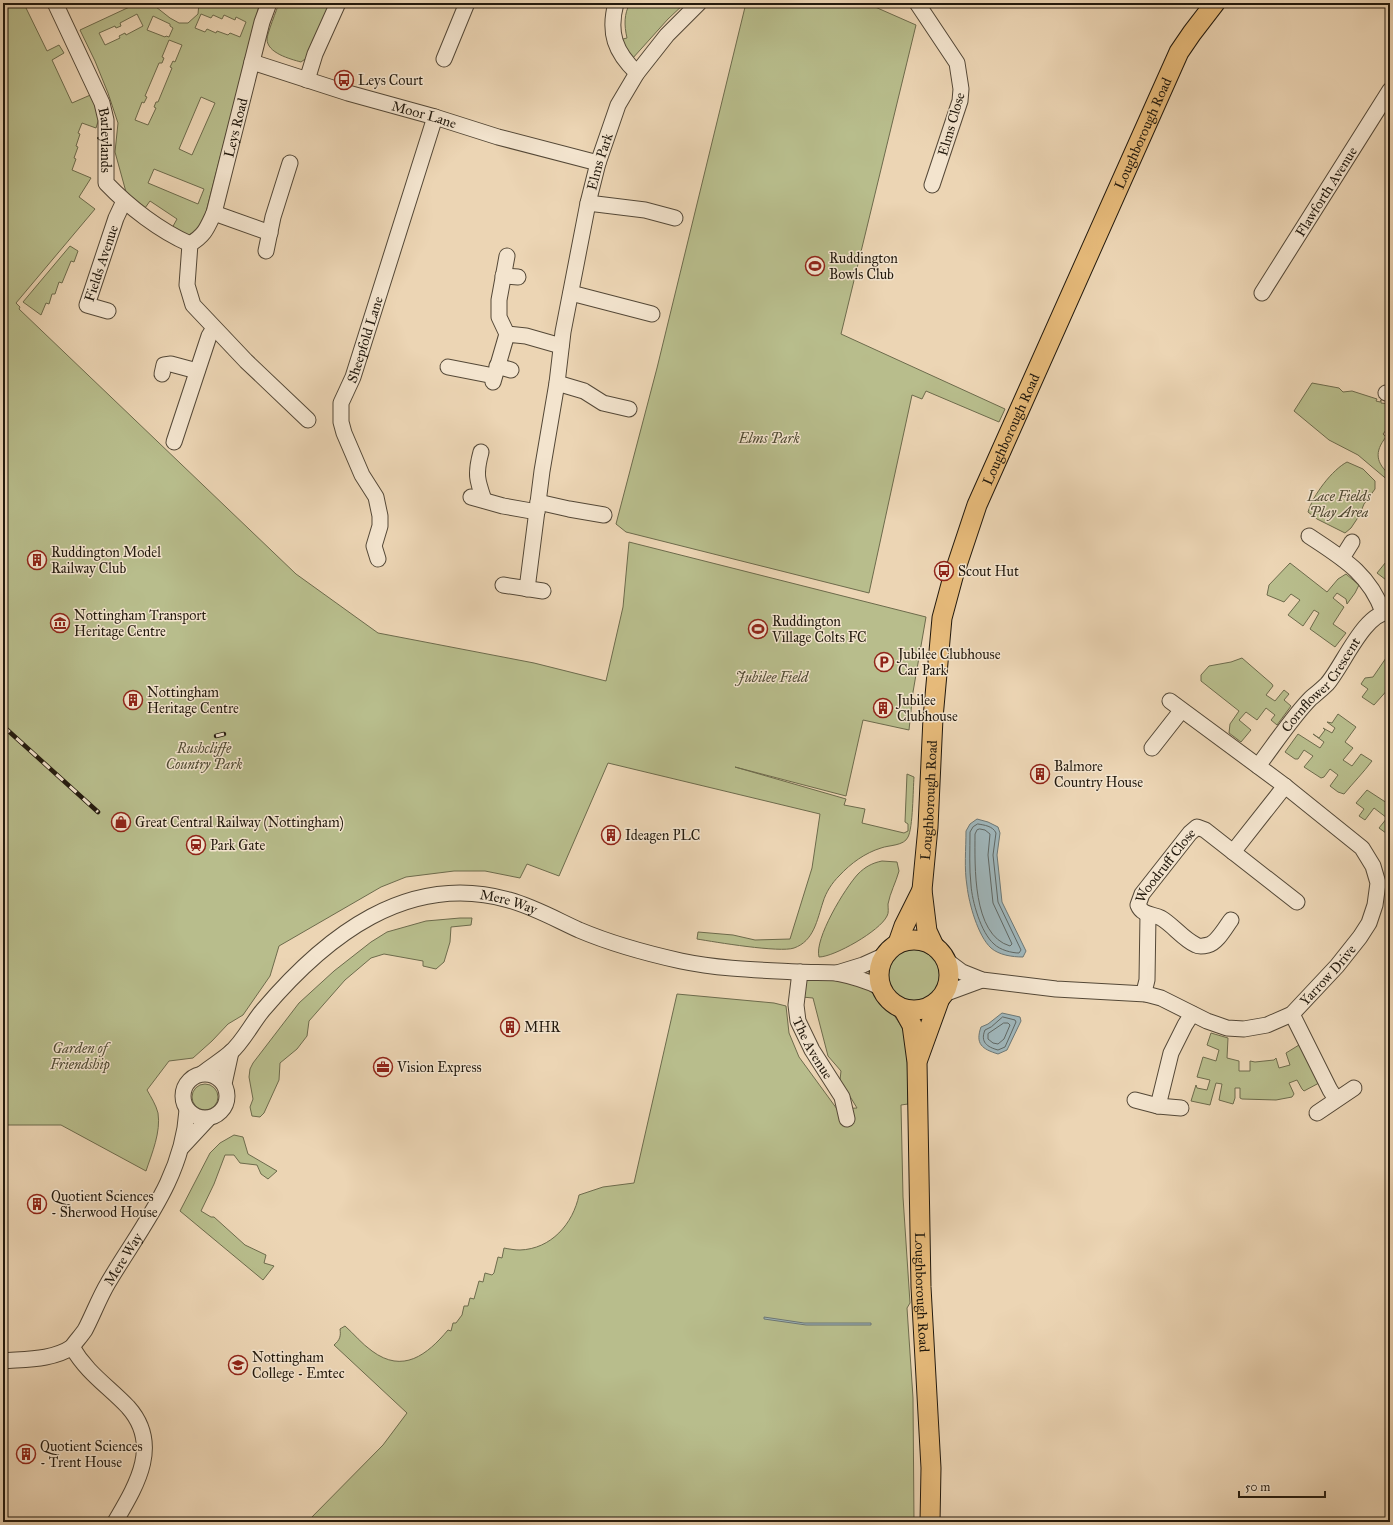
<svg xmlns="http://www.w3.org/2000/svg" width="1393" height="1525" viewBox="0 0 1393 1525" font-family="'IM FELL Great Primer',serif">
<style>
.green{fill:#b8bd8c;stroke:#6d6b4c;fill-rule:evenodd}
.water{fill:#9fb5b9;stroke:#6d7774}
.lines{fill:none;stroke-linecap:round;stroke-linejoin:round}
.shore{stroke:#606763;stroke-width:1}
.minor-casing{stroke:#544837;stroke-width:17}
.major-casing{stroke:#22190d;stroke-width:21}
.minor{stroke:#f3e4ce;stroke-width:15}
.major{stroke:#e6ba7a;stroke-width:19}
.rail-casing{stroke:#22190d;stroke-width:4.5}
.rail{stroke:#f3e4ce;stroke-width:3;stroke-dasharray:9;stroke-linecap:butt}
.labels{text-anchor:middle;stroke-width:3;stroke-linejoin:round;paint-order:stroke}
.poi-label{font-size:14px;fill:#22190d;stroke:#f3e4ce;text-anchor:start}
.street-label{font-size:14px;fill:#22190d;stroke:#f3e4ce}
.park-label{font-size:14px;font-style:italic;fill:#4f4a33;stroke:#f3e4ce}
</style>
<rect width="100%" height="100%" fill="#ecd5b4"/>
<filter id="stains"><feTurbulence type="fractalNoise" baseFrequency=".005" numOctaves="4"/><feColorMatrix values="0 0 0 0 .2 0 0 0 0 .09 0 0 0 0 .02 0 0 0 .5 -.17"/></filter>
<radialGradient id="worn" r=".72"><stop offset=".6" stop-color="#630" stop-opacity="0"/><stop offset="1" stop-color="#630" stop-opacity=".3"/></radialGradient>
<!-- green -->
<g class="green">
<path d="M3 3H35L26 8 47 51 59 45 64 53 52 60 72 103 95 93 100 115 96 128 82 123 78 133 80 134 76 146 78 147 74 158 76 159 72 170 91 178 79 197 95 209 16 303 20 307 19 309 296 574 378 633 534 663 606 681 623 607 629 542 926 617 913 692 909 730 863 720 846 796 735 767 846 799 844 805 865 809 862 823 904 833 908 831V824L905 822 907 774 914 777C913 789 913 828 908 837 904 846 889 845 881 848 865 853 851 863 839 876 832 883 826 892 823 902 817 920 814 941 794 948 780 953 715 942 697 939L698 932 733 935 755 940 790 939 812 868 820 814 608 763 559 876 527 864 520 878 485 871H454L406 877 381 887 279 946 270 976 243 1015 228 1024 212 1041 193 1058 169 1061 147 1090C151 1097 156 1105 158 1113 161 1132 152 1153 146 1171L61 1125H3Z"/>
<path d="M138 3H151L170 18 179 23H188L198 14 199 3H253L259 6 204 220 196 231 189 235 178 234 172 228 177 219 150 201 145 208 126 192 115 152 118 123 108 93 95 61 80 30ZM137 14 143 26 126 35 125 33 119 36 120 38 105 45 99 33 115 26 116 28 121 26 120 23ZM201 14 211 18 213 15 222 19 224 15 235 20 236 17 246 22 240 37 230 33 228 35 217 31 216 33 207 29 205 32 195 28ZM153 16 170 24V26L173 28 169 37 166 36 165 37 147 30ZM169 40 182 45 175 62 173 61 170 67 172 68 158 102H156L154 107 156 108 148 125 135 120 142 102 144 103 147 97 145 96 159 63H162L164 58 162 57ZM201 97 215 103 192 155 179 149ZM154 169 204 189 198 204 148 183Z"/>
<path d="M279 3H333L308 57 301 62C290 59 267 53 267 39 267 34 277 9 279 3Z"/>
<path d="M630 3H685L668 19 632 59 619 40 627 38C624 25 624 14 630 3Z"/>
<path d="M746 3H866L916 25 841 334 1005 409 999 422 926 391 922 399 912 395 869 593 626 532 616 524 657 368Z"/>
<path d="M70 246 78 251 74 262 71 261 62 283 59 282 55 294H52L49 304 46 303 41 315 23 302Z"/>
<path d="M1312 383 1339 388 1343 392 1352 391 1377 399 1376 401 1380 402 1381 400V403L1390 404V425L1383 434 1386 437C1374 452 1376 463 1390 475V482L1358 455 1329 440 1294 411Z"/>
<path d="M1347 462 1363 469 1375 481V489L1364 504 1359 516 1351 528 1345 533 1317 519 1308 512C1313 495 1332 470 1347 462Z"/>
<path d="M1390 557V583L1377 573Z"/>
<path d="M1290 563 1327 592 1338 579 1346 574 1359 585 1355 593 1347 604 1346 599 1337 593 1333 598 1344 607 1333 624 1346 633 1335 647 1310 629 1319 613 1314 610 1303 626 1288 615 1300 600 1291 594 1284 602 1267 595 1269 585Z"/>
<path d="M1390 648V687L1374 705 1362 697 1368 689 1361 684 1365 678 1373 677 1386 658Z"/>
<path d="M1242 658 1272 684 1273 686 1266 695 1275 701 1284 690 1289 694 1284 700 1291 706 1277 725 1271 720 1275 715 1266 708 1257 720 1246 712 1239 720 1251 730 1241 742 1229 733 1230 724 1239 711 1201 681V675L1209 666 1231 662Z"/>
<path d="M1338 714 1356 727 1345 742 1353 748 1343 760 1352 766 1361 754 1372 761C1363 773 1353 783 1344 794L1338 792 1330 786 1338 775 1330 769 1324 777 1321 778 1304 767 1313 756 1304 750 1298 759H1295L1285 752 1298 734 1320 748 1324 742 1313 734 1319 738 1325 730 1323 728 1332 733 1335 728 1327 722 1332 723Z"/>
<path d="M1367 790 1390 805V836L1379 828 1387 818 1374 808 1365 820 1359 816 1364 809 1356 803Z"/>
<path d="M882 861 897 862 899 871C896 882 890 893 888 904 888 908 889 913 887 916 880 931 834 957 819 957 814 939 845 888 858 874 865 867 872 863 882 861Z"/>
<path d="M460 918H472L471 925 451 927 450 942 444 962 436 969 423 966V961L384 954 371 958 345 980 309 1021 307 1036 297 1049 280 1063 279 1080 264 1113 260 1117 252 1116 250 1107 253 1099 249 1077 250 1069 253 1063 299 1003 334 971 371 942 387 932 426 921Z"/>
<circle cx="914" cy="976" r="27"/>
<path d="M804 978C820 979 841 977 856 983 872 989 896 1014 903 1030 909 1045 907 1086 908 1104L901 1105 903 1197 910 1303 907 1308 913 1398 914 1522H307L383 1445 407 1413 334 1345C340 1340 341 1336 340 1329L345 1326C354 1334 362 1344 372 1351 403 1374 427 1355 448 1330L451 1331 453 1323H456L462 1315 464 1306H468L470 1298 474 1299 479 1281 483 1282 485 1273 492 1275 494 1273 498 1257 502 1258 504 1248C509 1249 515 1250 520 1250 551 1249 573 1224 579 1195L603 1187 634 1183 677 994 774 1003 786 1006 789 1033 799 1057 837 1109 857 1108 840 1080 841 1071 828 1056 813 998 802 997Z"/>
<path d="M1211 1033 1228 1038 1227 1058 1239 1061V1071H1250V1061L1255 1062 1274 1060 1276 1058 1279 1068 1290 1065 1286 1053 1299 1045 1319 1083 1304 1091 1302 1089 1297 1080 1289 1083 1294 1094 1292 1097 1276 1100 1242 1099 1240 1098V1088H1235V1098L1233 1104 1219 1100 1222 1084 1216 1083 1210 1105 1191 1101 1196 1085 1197 1088 1207 1090 1210 1080 1197 1077 1203 1057 1216 1061 1219 1050 1207 1045Z"/>
<circle cx="205" cy="1097" r="13"/>
<path d="M234 1135 243 1137 248 1154 277 1171 268 1179 261 1174 257 1165 240 1163 234 1155H225L214 1184 201 1211 211 1217H214L245 1245 266 1255 264 1263 274 1266 263 1280 180 1211 210 1153 220 1143Z"/>
</g>
<!-- water -->
<g class="water">
<path d="M977 819 988 822 998 827 1000 833 997 855 1002 902 1026 951 1023 957C1012 957 999 955 991 948 978 936 969 904 967 886 964 868 966 849 966 831L970 824Z"/>
<path d="M1002 1013 1020 1017 1021 1021 1007 1050 998 1054C982 1049 975 1044 981 1027L988 1024Z"/>
<path d="M764 1317 804 1323H871V1325H806L764 1319Z"/>
</g>
<g class="lines">
<!-- shore -->
<g class="shore">
<path d="M978 824C984 825 993 826 996 833L993 855 998 902 1021 950 1019 953C1012 953 1000 950 994 944 981 933 972 901 971 885 969 868 970 850 970 832L973 827Z"/>
<path d="M980 829 985 830 990 834 988 855 993 903 1012 944 1010 946C972 935 975 865 975 834L977 830Z"/>
<path d="M1003 1017 1015 1020 1016 1022 1005 1047 998 1050C987 1047 980 1042 985 1030L991 1027Z"/>
<path d="M1004 1023H1008L1010 1025 1004 1039 998 1044 993 1043 988 1039V1034Z"/>
</g>
<!-- minor casing -->
<g class="minor-casing">
<g id="minor">
<path id="s1" d="M55 3 102 103 106 120V183C129 207 160 231 190 244"/>
<path d="M616 3C608 33 615 52 637 73"/>
<path d="M917 3 957 63 961 89 960 101 932 185"/>
<path d="M444 59 467 3"/>
<path id="s2" d="M252 62 348 93 435 117 498 137 598 163"/>
<path d="M307 80 315 54 338 3"/>
<path d="M588 203 645 210 675 218"/>
<path d="M214 213 270 233"/>
<path id="s3" d="M190 244C205 235 207 228 214 213L262 22 269 3"/>
<path d="M190 244 187 285 193 305 246 361 308 420"/>
<path d="M266 251 273 217 290 163"/>
<path d="M503 276 518 277"/>
<path d="M571 293 652 314"/>
<path id="s4" d="M1262 293 1390 90"/>
<path id="s5" d="M108 311 87 305 116 218 124 201"/>
<path d="M507 334 499 317V300L507 256"/>
<path d="M497 366 511 370"/>
<path d="M448 367 494 376"/>
<path d="M162 374 164 365 171 364 197 371"/>
<path d="M493 382 507 334 526 336 561 346"/>
<path d="M557 383 584 391 603 403 629 409"/>
<path d="M1386 393 1390 394"/>
<path d="M174 442 209 336 214 328"/>
<path d="M481 452C475 474 477 480 484 500"/>
<path d="M471 497 503 506 537 512"/>
<path d="M538 502 569 509 604 515"/>
<path d="M1309 536C1342 558 1369 573 1383 612"/>
<path d="M1342 558 1352 542"/>
<path id="s6" d="M378 559 374 546 380 526V516L376 497 362 475 344 433 341 422V403L353 377 435 117"/>
<path d="M503 585 543 591"/>
<path id="s7" d="M527 589 542 471 557 383 563 332 588 203 598 163 618 105 637 73 667 35 699 3"/>
<path d="M1152 748 1181 711"/>
<path id="s8" d="M1258 766C1274 745 1293 716 1311 698 1317 693 1322 689 1327 684 1343 666 1364 612 1390 612"/>
<path d="M1233 852 1285 786"/>
<path id="s9" d="M1231 920C1225 928 1217 943 1208 945 1204 946 1199 947 1196 945 1183 939 1173 925 1161 918 1152 914 1142 915 1138 905L1142 894 1190 833 1197 827 1205 830 1297 902"/>
<path id="s10" d="M946 960 962 972 982 980 1056 989 1146 994 1161 998 1207 1021 1227 1028 1244 1029 1267 1025 1292 1014 1337 966 1360 937 1369 923 1375 905 1378 883 1373 866 1362 848 1285 786 1170 701"/>
<path id="s11" d="M800 972 796 1005 798 1021 812 1050 842 1097 847 1119"/>
<path d="M837 973 863 965 883 956"/>
<path d="M944 994 982 980"/>
<path d="M1146 994 1145 988 1147 980 1148 915"/>
<path d="M1292 1014 1330 1090 1336 1099"/>
<path id="s12" d="M203 1073C212 1066 222 1060 230 1053 243 1042 252 1023 263 1010 325 937 407 871 509 900 534 907 555 919 579 930 612 944 645 953 681 961 719 969 759 970 798 972 811 973 824 972 836 973 851 976 867 981 880 987"/>
<circle cx="205" cy="1096" r="22"/>
<path d="M224 1084 231 1052"/>
<path d="M1135 1100 1158 1106 1181 1108"/>
<path d="M1158 1106 1171 1053 1185 1025 1192 1014"/>
<path d="M1317 1113 1354 1088"/>
<path d="M182 1147 208 1119"/>
<path id="s13" d="M72 1347C76 1341 81 1336 85 1330 93 1315 99 1298 108 1283 141 1227 183 1178 187 1110"/>
<path d="M3 1361C25 1359 53 1360 72 1347 87 1373 108 1386 128 1407 162 1445 136 1486 115 1522"/>
</g>
</g>
<!-- major casing -->
<g class="major-casing">
<g id="major">
<circle cx="914" cy="975" r="35"/>
<path d="M898 943 904 926 922 890"/>
<path id="s14" d="M934 946 927 931 922 890 928 827 933 718 942 618 953 577 977 505 1154 108 1179 52 1192 33 1215 3"/>
<path id="s15" d="M903 1009 912 1025 917 1062 921 1287 931 1468 930 1522"/>
<path d="M918 1059 939 1001"/>
</g>
</g>
<!-- minor -->
<use href="#minor" class="minor"/>
<!-- major -->
<use href="#major" class="major"/>
<!-- rail casing -->
<g class="rail-casing">
<g id="rail">
<path d="M3 726 98 812"/>
<path d="M216 736 224 734"/>
</g>
</g>
<!-- rail -->
<use href="#rail" class="rail"/>
</g>
<!-- icons -->
<defs>
<g id="bus-ring" transform="scale(1)"><circle r="9.5" fill="#f3e4ce" stroke="#8f2418" stroke-width="1.5"/><path d="M-5-6H5V4H4V6H2V4H-2V6H-4V4H-5ZM-3.5-4V0h7V-4ZM-3.5 1.2v1.5H-2V1.2ZM2 1.2v1.5H3.5V1.2Z" fill="#8f2418"/></g>
<g id="stadium-ring" transform="scale(1)"><circle r="9.5" fill="#f3e4ce" stroke="#8f2418" stroke-width="1.5"/><path d="M0-5a6.5 5 0 1 0 0 10a6.5 5 0 1 0 0-10ZM-3.5-1.8h7v3.6h-7Z" fill="#8f2418"/></g>
<g id="building-ring" transform="scale(1)"><circle r="9.5" fill="#f3e4ce" stroke="#8f2418" stroke-width="1.5"/><path d="M-4-6H4V6H1V3H-1V6H-4ZM-2.5-4.3h1.7v1.8h-1.7ZM.8-4.3h1.7v1.8H.8ZM-2.5-1h1.7V.8h-1.7ZM.8-1h1.7V.8H.8Z" fill="#8f2418"/></g>
<g id="museum-ring" transform="scale(1)"><circle r="9.5" fill="#f3e4ce" stroke="#8f2418" stroke-width="1.5"/><path d="M0-6L6-3V-2H-6V-3ZM-5-1h2V3h-2ZM-1-1h2V3h-2ZM3-1h2V3H3ZM-6 4H6V6H-6Z" fill="#8f2418"/></g>
<g id="parking-ring" transform="scale(1)"><circle r="9.5" fill="#f3e4ce" stroke="#8f2418" stroke-width="1.5"/><path d="M-3.5-5.5H1a3.5 3.5 0 0 1 0 7H-1V5.5H-3.5ZM-1-3.4V-.6H.8a1.4 1.4 0 0 0 0-2.8Z" fill="#8f2418"/></g>
<g id="shop-ring" transform="scale(1)"><circle r="9.5" fill="#f3e4ce" stroke="#8f2418" stroke-width="1.5"/><path d="M-5-2.5h2.3a2.7 3.5 0 0 1 5.4 0H5L5.5 6h-11ZM-1.5-2.5h3a1.5 2.3 0 0 0-3 0Z" fill="#8f2418"/></g>
<g id="station-ring" transform="scale(1)"><circle r="9.5" fill="#f3e4ce" stroke="#8f2418" stroke-width="1.5"/><path d="M-3-6H3Q5-6 5-4V2Q5 4 3 4L4.5 6H3L1.5 4h-3L-3 6H-4.5L-3 4Q-5 4-5 2V-4Q-5-6-3-6ZM-3.5-4v3h7v-3ZM-3.5 1v1.5H-2V1ZM2 1v1.5H3.5V1Z" fill="#8f2418"/></g>
<g id="office-ring" transform="scale(1)"><circle r="9.5" fill="#f3e4ce" stroke="#8f2418" stroke-width="1.5"/><path d="M-6-3h4V-5.5h4V-3h4V5H-6ZM-1-4.5V-3h2v-1.5ZM-6 0V1H6V0Z" fill="#8f2418"/></g>
<g id="university-ring" transform="scale(1)"><circle r="9.5" fill="#f3e4ce" stroke="#8f2418" stroke-width="1.5"/><path d="M0-5L7-2L0 1L-7-2ZM-4 1L0 2.5L4 1V4Q0 6-4 4Z" fill="#8f2418"/></g>
</defs>
<g fill-rule="evenodd">
<use href="#bus-ring" x="344" y="80"/>
<use href="#stadium-ring" x="815" y="266"/>
<use href="#building-ring" x="37" y="560"/>
<use href="#bus-ring" x="944" y="571"/>
<use href="#museum-ring" x="60" y="623"/>
<use href="#stadium-ring" x="758" y="629"/>
<use href="#parking-ring" x="884" y="662"/>
<use href="#building-ring" x="133" y="700"/>
<use href="#building-ring" x="883" y="708"/>
<use href="#building-ring" x="1040" y="774"/>
<use href="#shop-ring" x="121" y="822"/>
<use href="#building-ring" x="611" y="835"/>
<use href="#station-ring" x="196" y="845"/>
<use href="#building-ring" x="510" y="1027"/>
<use href="#office-ring" x="383" y="1067"/>
<use href="#building-ring" x="37" y="1204"/>
<use href="#university-ring" x="238" y="1365"/>
<use href="#building-ring" x="26" y="1454"/>
</g>
<g class="labels">
<!-- poi labels -->
<g class="poi-label">
<text x="358" y="85">Leys Court</text>
<text x="829" y="263">Ruddington<tspan x="829" dy="16">Bowls Club</tspan></text>
<text x="51" y="557">Ruddington Model<tspan x="51" dy="16">Railway Club</tspan></text>
<text x="958" y="576">Scout Hut</text>
<text x="74" y="620">Nottingham Transport<tspan x="74" dy="16">Heritage Centre</tspan></text>
<text x="772" y="626">Ruddington<tspan x="772" dy="16">Village Colts FC</tspan></text>
<text x="898" y="659">Jubilee Clubhouse<tspan x="898" dy="16">Car Park</tspan></text>
<text x="147" y="697">Nottingham<tspan x="147" dy="16">Heritage Centre</tspan></text>
<text x="897" y="705">Jubilee<tspan x="897" dy="16">Clubhouse</tspan></text>
<text x="1054" y="771">Balmore<tspan x="1054" dy="16">Country House</tspan></text>
<text x="135" y="827">Great Central Railway (Nottingham)</text>
<text x="625" y="840">Ideagen PLC</text>
<text x="210" y="850">Park Gate</text>
<text x="524" y="1032">MHR</text>
<text x="397" y="1072">Vision Express</text>
<text x="51" y="1201">Quotient Sciences<tspan x="51" dy="16">- Sherwood House</tspan></text>
<text x="252" y="1362">Nottingham<tspan x="252" dy="16">College - Emtec</tspan></text>
<text x="40" y="1451">Quotient Sciences<tspan x="40" dy="16">- Trent House</tspan></text>
</g>
<!-- street labels -->
<g class="street-label">
<text dy="5" stroke="none"><textPath href="#s2" startOffset="180">Moor Lane</textPath></text>
<text transform="translate(951 124) rotate(-74)" y="5">Elms Close</text>
<text dy="5" stroke="none"><textPath href="#s3" startOffset="128">Leys Road</textPath></text>
<text dy="5" stroke="none"><textPath href="#s14" startOffset="856">Loughborough Road</textPath></text>
<text dy="5" stroke="none"><textPath href="#s1" startOffset="148">Barleylands</textPath></text>
<text dy="5" stroke="none"><textPath href="#s7" startOffset="434">Elms Park</textPath></text>
<text dy="5" stroke="none"><textPath href="#s4" startOffset="120">Flawforth Avenue</textPath></text>
<text dy="5" stroke="none"><textPath href="#s5" startOffset="66">Fields Avenue</textPath></text>
<text dy="5" stroke="none"><textPath href="#s6" startOffset="234">Sheepfold Lane</textPath></text>
<text dy="5" stroke="none"><textPath href="#s14" startOffset="532">Loughborough Road</textPath></text>
<text dy="5" stroke="none"><textPath href="#s8" startOffset="103">Cornflower Crescent</textPath></text>
<text dy="5" stroke="none"><textPath href="#s14" startOffset="148">Loughborough Road</textPath></text>
<text dy="5" stroke="none"><textPath href="#s9" startOffset="167">Woodruff Close</textPath></text>
<text dy="5" stroke="none"><textPath href="#s12" startOffset="374">Mere Way</textPath></text>
<text dy="5" stroke="none"><textPath href="#s10" startOffset="415">Yarrow Drive</textPath></text>
<text dy="5" stroke="none"><textPath href="#s11" startOffset="80">The Avenue</textPath></text>
<text dy="5" stroke="none"><textPath href="#s13" startOffset="102">Mere Way</textPath></text>
<text dy="5" stroke="none"><textPath href="#s15" startOffset="286">Loughborough Road</textPath></text>
</g>
<!-- park labels -->
<g class="park-label">
<text x="769" y="443">Elms Park</text>
<text x="1339" y="501">Lace Fields<tspan x="1339" dy="16">Play Area</tspan></text>
<text x="772" y="682">Jubilee Field</text>
<text x="204" y="753">Rushcliffe<tspan x="204" dy="16">Country Park</tspan></text>
<text x="80" y="1053">Garden of<tspan x="80" dy="16">Friendship</tspan></text>
</g>
</g>
<!-- margin -->
<rect width="1393" height="1525" fill="none" stroke="#ecd5b4" stroke-width="16"/>
<rect x="4" y="4" width="1385" height="1517" fill="none" stroke="#22190d" stroke-width="2"/>
<rect x="8" y="8" width="1377" height="1509" fill="none" stroke="#22190d"/>
<!-- scale -->
<path d="M1239 1491v6h86v-6" fill="none" stroke="#22190d" stroke-width="2"/>
<text x="1245" y="1491" font-size="12" fill="#22190d" stroke="#f3e4ce" stroke-width="3" paint-order="stroke">50 m</text>
<rect width="100%" height="100%" filter="url(#stains)"/>
<rect width="100%" height="100%" fill="url(#worn)"/>
</svg>
